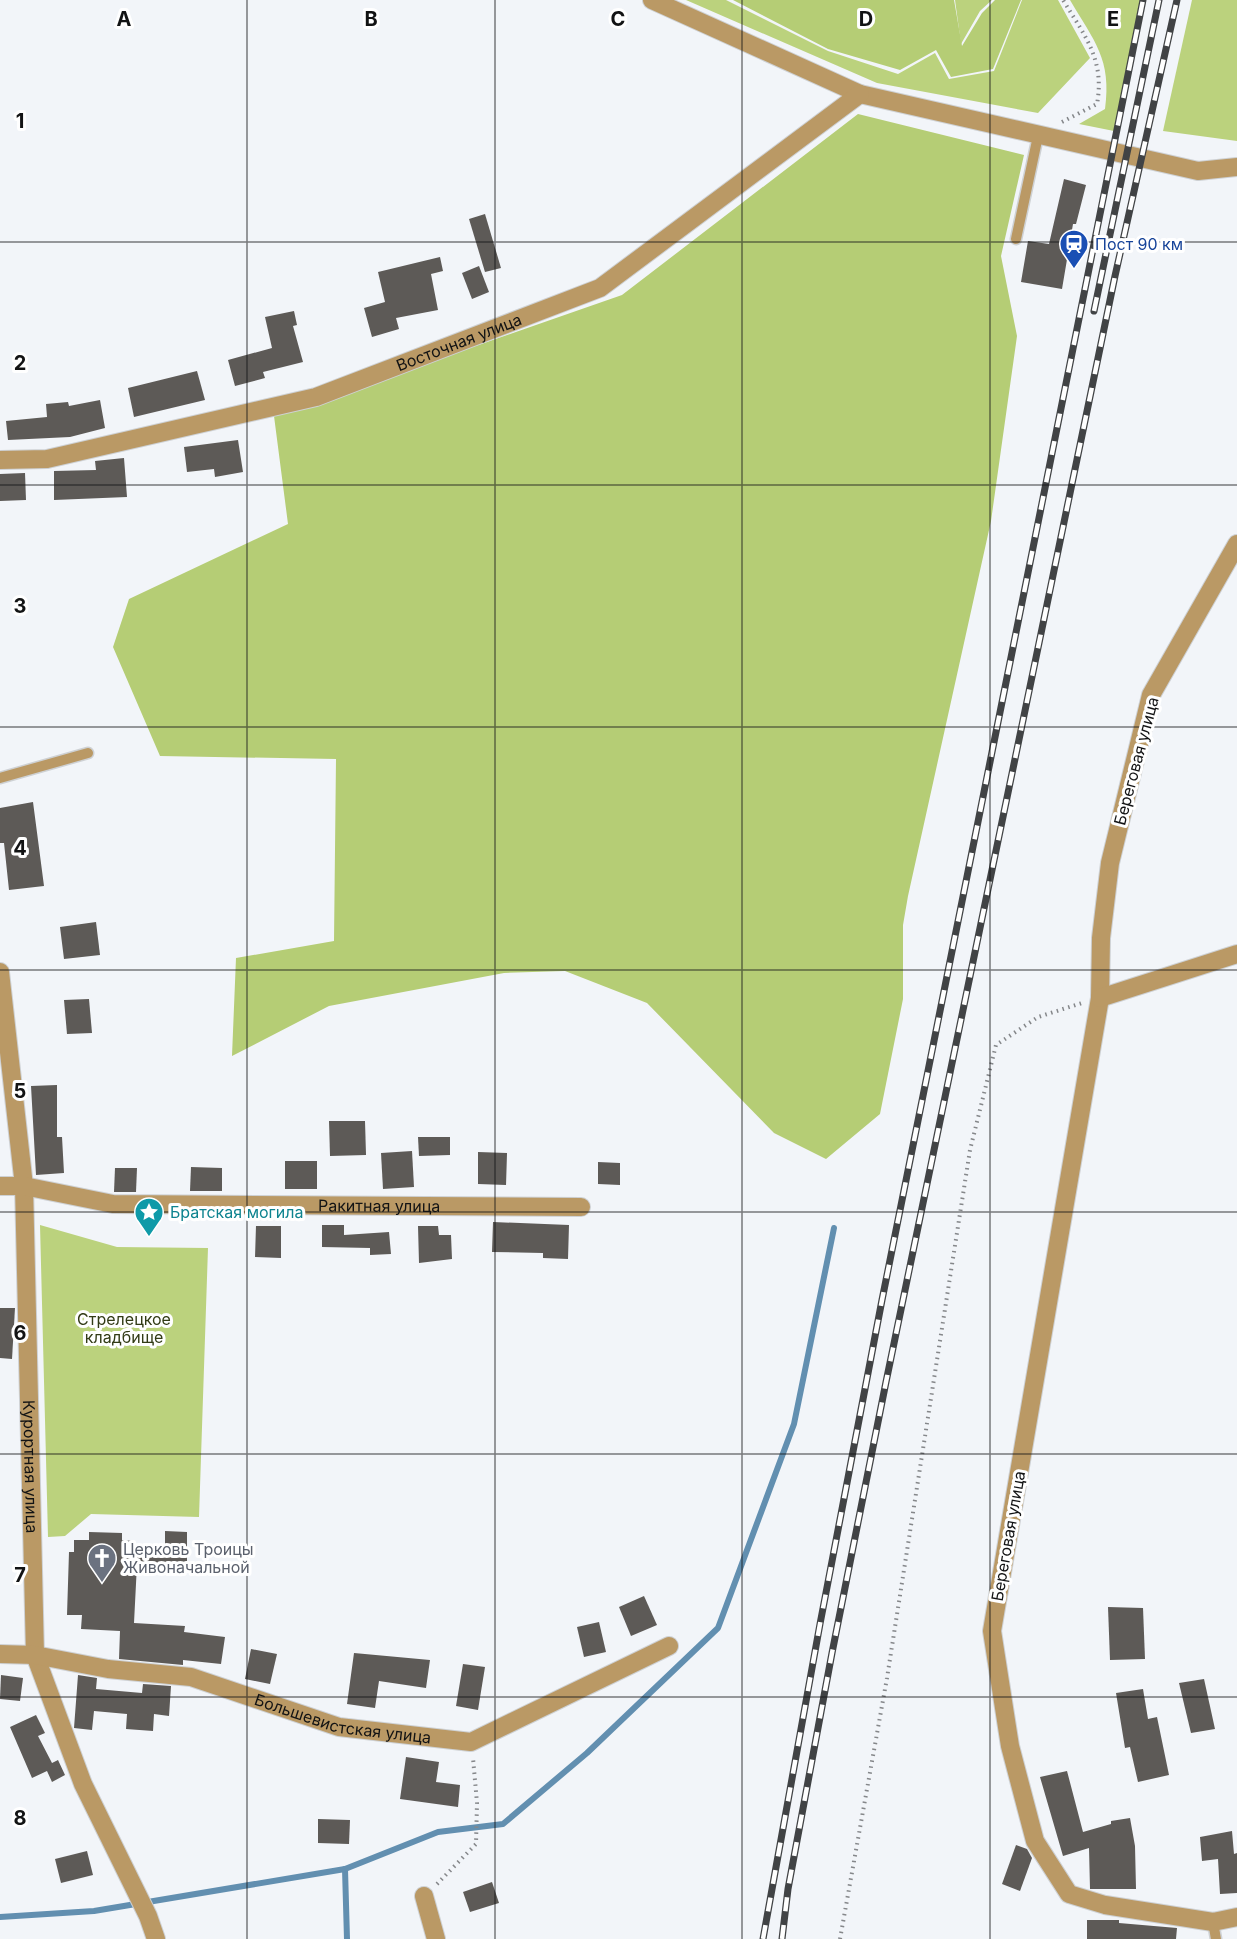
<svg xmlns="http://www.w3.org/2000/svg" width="1237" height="1939" viewBox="0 0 1237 1939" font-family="Inter,sans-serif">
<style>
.green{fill:#bbd27d}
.forest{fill:#b5cd75}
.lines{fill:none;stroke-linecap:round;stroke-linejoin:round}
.stream{stroke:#628fb0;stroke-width:6}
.building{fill:#5d5a57}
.lane-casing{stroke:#ced1d4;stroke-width:13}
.street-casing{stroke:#ced1d4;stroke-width:20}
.path{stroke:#85878a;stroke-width:4;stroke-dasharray:1.5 4.5;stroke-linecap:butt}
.lane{stroke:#ba9965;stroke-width:10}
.street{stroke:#ba9965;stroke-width:18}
.rail-casing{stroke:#414345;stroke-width:7}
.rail{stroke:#fff;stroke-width:4.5;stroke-dasharray:14;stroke-linecap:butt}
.grid{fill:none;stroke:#121314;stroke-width:1.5;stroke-opacity:0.55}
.labels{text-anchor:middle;stroke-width:6;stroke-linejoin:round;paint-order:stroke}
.transit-label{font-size:16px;fill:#164399;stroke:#fff;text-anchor:start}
.street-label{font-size:16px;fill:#121314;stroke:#fff}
.culture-label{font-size:16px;fill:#0d838f;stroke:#fff;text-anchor:start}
.park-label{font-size:16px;fill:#323b16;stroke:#fff}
.worship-label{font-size:16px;fill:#5b616d;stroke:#fff;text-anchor:start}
.grid-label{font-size:20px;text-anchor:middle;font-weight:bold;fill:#121314;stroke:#fff;stroke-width:6;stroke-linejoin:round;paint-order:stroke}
</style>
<rect width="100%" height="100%" fill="#f2f5f9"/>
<!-- green -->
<g class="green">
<path d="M686 0H726L828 51 898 74 935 53 949 79 994 71 1022 0H1058L1090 58 1038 113 877 83Z"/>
<path d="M955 0H992L980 11 961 44Z"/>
<path d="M1070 0H1140L1114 131 1079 124 1105 109C1112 59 1094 41 1070 0Z"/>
<path d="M1192 0H1237V141L1163 131Z"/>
<path d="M40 1225 117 1247 208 1248 199 1517 91 1514 65 1536 48 1537Z"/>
</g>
<!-- forest -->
<g class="forest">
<path d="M733 0H954L962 46 982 13 995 0H1021L993 69 951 77 936 50 900 70 828 49Z"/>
<path d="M858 114 1024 155 1001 256 1017 336 991 521 908 896 903 925V999L880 1114 826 1159 774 1133 647 1003 565 971 504 973 329 1006 232 1056 236 958 334 941 336 759 160 756 113 647 129 599 288 524 274 416 622 295Z"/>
</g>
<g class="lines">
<!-- stream -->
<g class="stream">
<path d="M345 1869 347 1939"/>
<path d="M0 1917 94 1911 345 1869 438 1832 503 1824 587 1753 718 1628 794 1424 834 1228"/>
</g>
</g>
<!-- building -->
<g class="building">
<path d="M1064 179 1086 185 1076 224H1073L1062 289 1021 282 1028 241 1049 244Z"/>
<path d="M485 214 501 268 485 272 469 219Z"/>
<path d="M440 257 443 271 431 274 438 310 396 318 399 329 372 337 364 308 385 302 378 272Z"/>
<path d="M479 266 489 292 472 299 462 273Z"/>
<path d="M294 311 297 325 293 326 303 362 263 372 265 378 235 386 228 360 272 348 265 317Z"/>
<path d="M197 371 205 400 134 417 128 388Z"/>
<path d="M100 400 105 428 70 437 8 440 6 421 47 417 46 404 68 402 69 406Z"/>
<path d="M238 440 243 472 215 477 214 469 187 472 184 447Z"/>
<path d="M124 458 127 497 54 500V471L96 470 95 461Z"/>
<path d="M25 473 26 500 0 501V474Z"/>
<path d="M33 802 44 886 9 890 4 843H0V808Z"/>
<path d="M96 922 100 955 64 959 60 927Z"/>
<path d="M89 999 92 1033 67 1034 64 1000Z"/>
<path d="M57 1085V1137H62L64 1173 36 1175 31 1086Z"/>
<path d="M329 1121H365L366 1155 330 1156Z"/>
<path d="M418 1137H450V1155L419 1156Z"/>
<path d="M412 1151 414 1187 383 1189 381 1153Z"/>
<path d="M478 1152 507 1153 506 1185 478 1184Z"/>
<rect x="285" y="1161" width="32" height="28"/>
<path d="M598 1162 620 1163V1185L598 1184Z"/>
<path d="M191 1167 222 1168V1191H190Z"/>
<path d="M115 1168H137L136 1192H114Z"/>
<path d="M493 1222 569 1225 568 1259 543 1258V1253L492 1252Z"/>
<path d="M322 1225H344V1235L389 1232 391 1254 370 1255V1248L322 1247Z"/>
<path d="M256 1226H281V1258L255 1257Z"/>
<path d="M418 1226H438L439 1235H451L452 1259 419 1263Z"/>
<path d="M0 1308H15L12 1359 0 1358Z"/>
<path d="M165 1531 187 1532V1565L137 1564 134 1623 185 1626 184 1632 225 1637 221 1664 183 1660V1665L119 1659 120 1631 81 1629 82 1615H67L69 1552H74V1540H89V1532L122 1533V1540L134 1541 133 1550 165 1551Z"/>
<path d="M644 1596 657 1625 631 1636 619 1607Z"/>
<path d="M1108 1607 1143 1608 1145 1659 1110 1660Z"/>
<path d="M599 1622 606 1652 584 1657 577 1627Z"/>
<path d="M251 1649 277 1654 270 1684 245 1679Z"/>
<path d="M354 1653 430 1660 426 1688 379 1681 375 1708 347 1704Z"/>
<path d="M463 1664 485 1667 478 1710 456 1706Z"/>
<path d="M1 1675 23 1678 20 1701 0 1699Z"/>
<path d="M78 1675 97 1678 96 1689 142 1693 143 1684 171 1686 169 1716 154 1714 153 1731 126 1729 127 1714 94 1711 92 1730 74 1728Z"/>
<path d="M1204 1679 1215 1729 1191 1733 1179 1683Z"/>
<path d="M1143 1689 1148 1719 1157 1717 1169 1775 1138 1782 1130 1747 1125 1748 1116 1693Z"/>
<path d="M36 1715 45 1733 38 1736 52 1763 58 1760 65 1775 52 1782 47 1771 32 1778 10 1727Z"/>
<path d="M406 1757 439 1762 436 1782 460 1785 458 1807 400 1799Z"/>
<path d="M1067 1771 1083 1832 1111 1824V1821L1130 1818 1135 1846 1136 1889H1090L1089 1848 1063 1856 1040 1777Z"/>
<path d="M318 1819 350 1820 349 1844 318 1843Z"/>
<path d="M1232 1831 1234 1854 1237 1853V1893L1220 1894 1218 1859 1202 1861 1200 1837Z"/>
<path d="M1016 1845 1027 1849 1032 1858 1020 1891 1002 1884Z"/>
<path d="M87 1851 93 1875 61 1883 55 1859Z"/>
<path d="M492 1882 499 1903 470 1912 463 1892Z"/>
<path d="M1087 1920H1119V1923L1177 1928 1176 1939H1087Z"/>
</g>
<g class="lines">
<!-- lane casing -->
<g class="lane-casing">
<g id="lane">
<path d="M1016 239 1038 136"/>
<path d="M0 778 88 753"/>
<path d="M1213 1922 1216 1939"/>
</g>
</g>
<!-- street casing -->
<g class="street-casing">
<g id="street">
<path d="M652 0 860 94 1198 171 1237 167"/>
<path id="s1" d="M0 460 47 459 316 397 600 288 860 94"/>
<path d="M1237 544 1151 695 1110 863 1101 938 1100 998 992 1631 1010 1746 1035 1841 1069 1894 1105 1905 1213 1922 1237 1917"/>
<path id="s2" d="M0 972 24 1186 35 1655 83 1784 148 1916 156 1939"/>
<path d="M1100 998 1237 954"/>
<path id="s3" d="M0 1186H24L113 1204 581 1207"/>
<path id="s4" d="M0 1654 35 1655 108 1669 191 1677 339 1727 471 1742 669 1646"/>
<path d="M424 1896 436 1939"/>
</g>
</g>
<!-- path -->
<g class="path">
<path d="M1062 122 1097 104C1105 60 1085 36 1063 0"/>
<path d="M437 1884 476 1844 477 1803 473 1758"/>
<path d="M840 1939 887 1678 970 1150 996 1045 1038 1017 1082 1003"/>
</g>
<!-- lane -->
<use href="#lane" class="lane"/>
<!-- street -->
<use href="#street" class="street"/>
<!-- rail casing -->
<g class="rail-casing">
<g id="rail">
<path d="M1094 311 1159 0"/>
<path d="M763 1939 820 1624 882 1300 1143 0"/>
<path d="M782 1939 788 1889 832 1653 886 1382 1115 276 1177 0"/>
</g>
</g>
<!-- rail -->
<use href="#rail" class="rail"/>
</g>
<!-- grid -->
<path class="grid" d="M247 0V1939M495 0V1939M742 0V1939M990 0V1939M0 242H1237M0 485H1237M0 727H1237M0 970H1237M0 1212H1237M0 1454H1237M0 1697H1237"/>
<!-- icons -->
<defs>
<g id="station-pin" transform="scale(1.5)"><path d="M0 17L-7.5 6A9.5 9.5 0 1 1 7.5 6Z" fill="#1a4fb4" stroke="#fff"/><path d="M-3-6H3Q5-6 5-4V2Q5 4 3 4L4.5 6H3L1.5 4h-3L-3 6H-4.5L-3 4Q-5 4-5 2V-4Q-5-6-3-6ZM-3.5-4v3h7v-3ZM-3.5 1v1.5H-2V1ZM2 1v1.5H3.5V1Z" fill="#fff"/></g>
<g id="sight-pin" transform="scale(1.5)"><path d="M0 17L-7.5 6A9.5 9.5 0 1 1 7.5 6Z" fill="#0f9aa8" stroke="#fff"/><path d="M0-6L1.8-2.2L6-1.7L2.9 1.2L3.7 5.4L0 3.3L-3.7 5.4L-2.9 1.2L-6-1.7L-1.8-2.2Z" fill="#fff"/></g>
<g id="church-pin" transform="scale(1.5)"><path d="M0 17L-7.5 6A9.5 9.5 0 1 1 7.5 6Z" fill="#6b7280" stroke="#fff"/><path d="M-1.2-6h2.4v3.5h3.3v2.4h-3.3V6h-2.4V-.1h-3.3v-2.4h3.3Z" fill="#fff"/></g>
</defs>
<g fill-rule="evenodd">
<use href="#station-pin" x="1074" y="244"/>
<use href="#sight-pin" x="149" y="1212"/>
<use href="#church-pin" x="102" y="1558"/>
</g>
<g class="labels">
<!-- transit labels -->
<g class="transit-label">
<text x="1095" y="250">Пост 90 км</text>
</g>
<!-- street labels -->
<g class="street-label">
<text dy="6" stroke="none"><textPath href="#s1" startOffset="476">Восточная улица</textPath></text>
<text transform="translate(1136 761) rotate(-75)" y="6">Береговая улица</text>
<text dy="6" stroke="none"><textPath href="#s3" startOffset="381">Ракитная улица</textPath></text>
<text dy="6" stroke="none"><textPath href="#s2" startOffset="496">Курортная улица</textPath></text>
<text transform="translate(1008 1536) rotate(-80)" y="6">Береговая улица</text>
<text dy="6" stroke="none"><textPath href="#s4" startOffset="351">Большевистская улица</textPath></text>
</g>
<!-- culture labels -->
<g class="culture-label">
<text x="170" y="1218">Братская могила</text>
</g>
<!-- park labels -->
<g class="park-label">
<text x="124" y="1325">Стрелецкое<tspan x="124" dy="18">кладбище</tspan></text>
</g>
<!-- worship labels -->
<g class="worship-label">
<text x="123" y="1555">Церковь Троицы<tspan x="123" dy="18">Живоначальной</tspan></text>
</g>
</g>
<g class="grid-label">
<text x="124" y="26">A</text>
<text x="371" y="26">B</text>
<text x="618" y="26">C</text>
<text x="866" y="26">D</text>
<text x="1113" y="26">E</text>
<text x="20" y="128">1</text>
<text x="20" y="370">2</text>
<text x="20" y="613">3</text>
<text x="20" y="855">4</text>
<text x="20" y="1098">5</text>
<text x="20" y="1340">6</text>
<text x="20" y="1582">7</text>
<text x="20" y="1825">8</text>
</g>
</svg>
